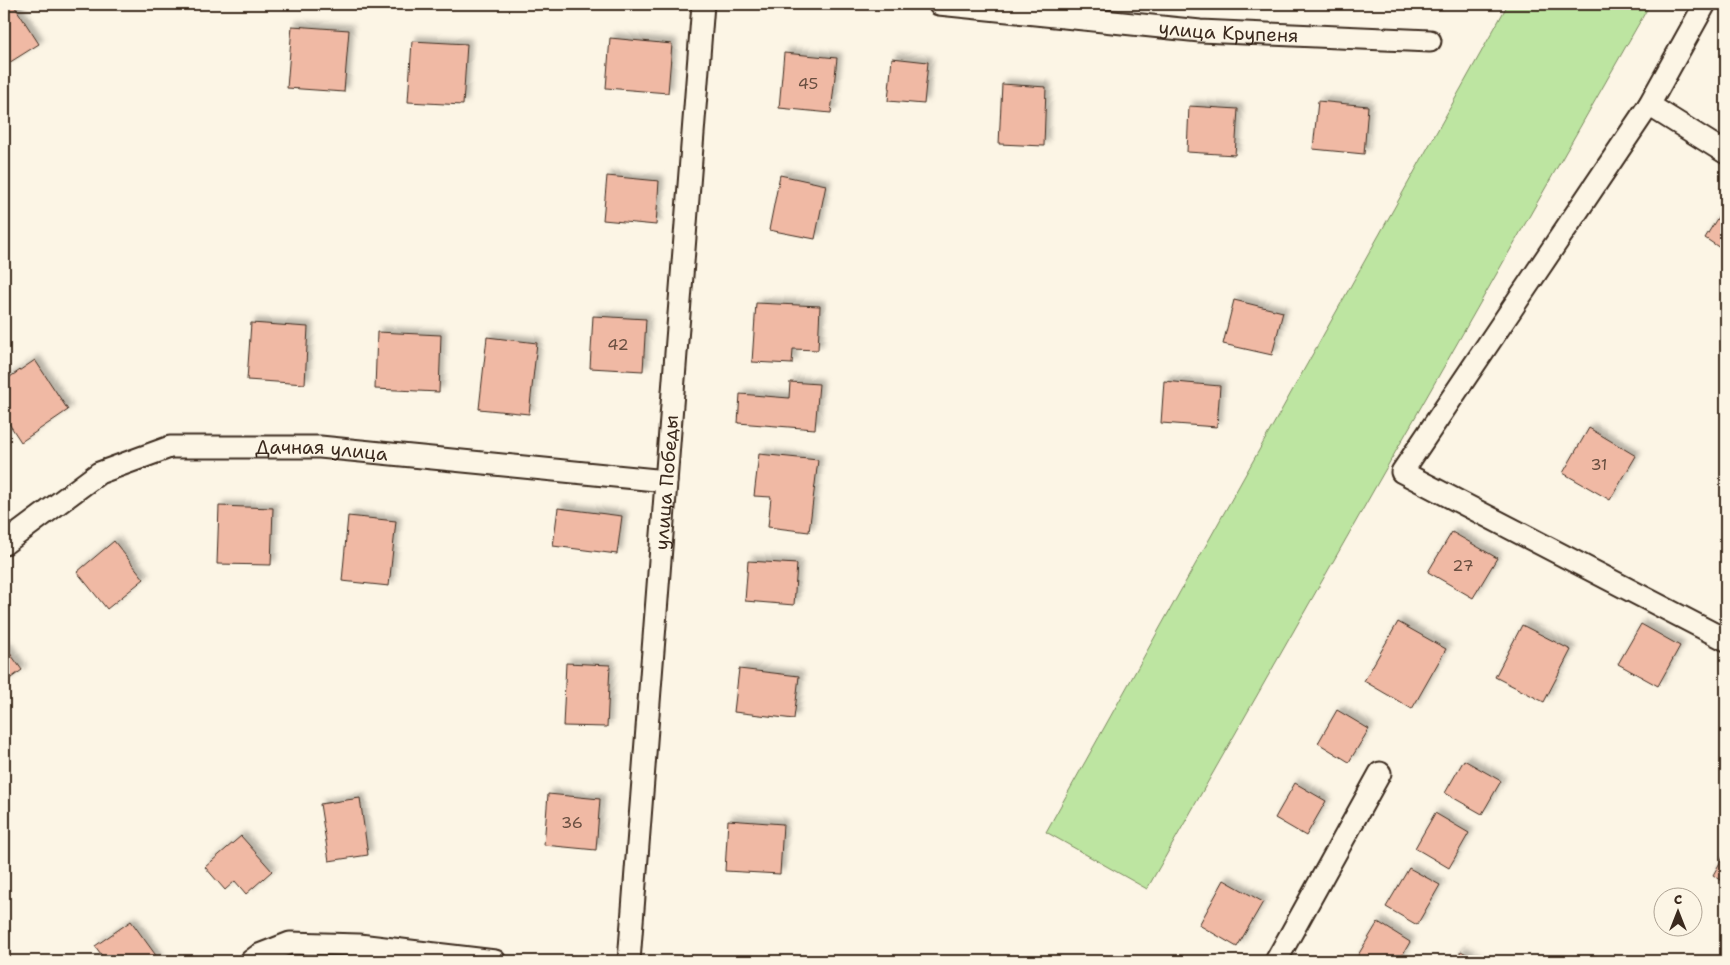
<svg xmlns="http://www.w3.org/2000/svg" width="1730" height="965" viewBox="0 0 1730 965" font-family="'Shantell Sans',sans-serif">
<style>
.green{fill:#bde5a1;stroke:#7c8860}
.building{fill:#f0b9a4;stroke:#3b2a1e;filter:url(#shadow)}
.lines{fill:none;stroke-linecap:round;stroke-linejoin:round}
.minor-casing{stroke:#3b2a1e;stroke-width:25}
.minor{stroke:#fcf5e5;stroke-width:21}
.labels{text-anchor:middle;stroke-width:4;stroke-linejoin:round;paint-order:stroke}
.number-label{font-size:16px;fill:#684e40}
.street-label{font-size:19px;fill:#3b2a1e;stroke:#fcf5e5}
</style>
<defs>
<filter id="shadow"><feDropShadow dx="4.5" dy="-4.5" stdDeviation="2.5" flood-color="#0004"/></filter>
</defs>
<rect width="100%" height="100%" fill="#fcf5e5"/>
<filter id="ink" filterUnits="userSpaceOnUse"><feTurbulence type="fractalNoise" baseFrequency=".02" numOctaves="2"/><feDisplacementMap in="SourceGraphic" scale="10" xChannelSelector="R" yChannelSelector="G"/><feConvolveMatrix kernelMatrix="1 2 1 2 8 2 1 2 1" color-interpolation-filters="sRGB"/></filter>
<g filter="url(#ink)">
<!-- green -->
<path class="green" d="M1508 4H1650L1147 889 1046 832Z"/>
<!-- building -->
<g class="building">
<path d="M13 4 39 44 4 66V9Z"/>
<path d="M292 26 349 30 344 92 287 88Z"/>
<path d="M610 38 672 44 668 93 606 88Z"/>
<path d="M412 41 467 44 463 105 408 102Z"/>
<path d="M784 53 837 58 831 113 779 108Z"/>
<path d="M892 58 928 62 924 104 888 101Z"/>
<path d="M1002 84 1046 87 1044 146 999 144Z"/>
<path d="M1318 101 1368 106 1364 154 1313 149Z"/>
<path d="M1189 106 1238 109 1235 155 1187 152Z"/>
<path d="M780 175 826 185 815 239 769 230Z"/>
<path d="M607 176 659 181 656 225 603 220Z"/>
<path d="M1726 204V252L1705 238Z"/>
<path d="M1234 300 1283 312 1272 355 1223 344Z"/>
<path d="M756 303 820 306 818 350 793 349 792 364 752 362Z"/>
<path d="M593 316 646 319 643 371 590 368Z"/>
<path d="M251 323 308 327 305 384 247 380Z"/>
<path d="M377 332 441 335 439 392 375 389Z"/>
<path d="M487 337 537 343 529 414 479 409Z"/>
<path d="M35 360 68 410 21 442 4 416V381Z"/>
<path d="M1164 381 1220 386 1217 427 1161 423Z"/>
<path d="M790 382 819 384 815 429 738 423 740 394 789 398Z"/>
<path d="M1589 428 1636 456 1610 500 1563 473Z"/>
<path d="M759 454 818 460 809 532 768 527 771 497 754 496Z"/>
<path d="M219 506 273 508 271 565 217 564Z"/>
<path d="M558 508 622 516 617 554 553 546Z"/>
<path d="M348 516 396 521 389 586 342 581Z"/>
<path d="M1452 532 1497 558 1473 598 1428 572Z"/>
<path d="M114 541 144 579 107 609 77 572Z"/>
<path d="M748 561 797 564 794 605 745 601Z"/>
<path d="M1398 622 1446 649 1412 709 1364 681Z"/>
<path d="M1641 624 1680 646 1658 686 1618 664Z"/>
<path d="M1522 625 1571 650 1544 702 1495 677Z"/>
<path d="M4 645 22 670 4 683Z"/>
<path d="M566 663 610 665 607 727 563 726Z"/>
<path d="M739 669 799 676 794 719 734 712Z"/>
<path d="M1337 710 1369 729 1349 762 1318 743Z"/>
<path d="M1464 760 1501 781 1482 814 1445 793Z"/>
<path d="M1295 783 1326 801 1306 836 1275 818Z"/>
<path d="M548 794 600 799 596 850 544 845Z"/>
<path d="M360 798 368 855 329 861 320 804Z"/>
<path d="M1435 813 1469 833 1449 868 1415 848Z"/>
<path d="M728 820 783 824 780 874 725 871Z"/>
<path d="M241 836 272 871 246 894 235 881 225 890 205 867Z"/>
<path d="M1726 852V883L1713 875Z"/>
<path d="M1409 868 1440 885 1417 925 1386 907Z"/>
<path d="M1224 880 1263 902 1237 947 1199 925Z"/>
<path d="M131 921 160 961H106L95 946Z"/>
<path d="M1378 922 1410 942 1399 961H1357L1355 960Z"/>
<path d="M1461 951 1479 961H1455Z"/>
</g>
<g class="lines">
<!-- minor casing -->
<g class="minor-casing">
<g id="minor">
<path id="s1" d="M939 4 1200 31 1430 41"/>
<path d="M1705 4 1649 105 1402 472 1726 640"/>
<path d="M1649 105 1726 153"/>
<path id="s2" d="M4 544 99 473 170 447H320L666 481"/>
<path d="M251 961 259 955 290 943 359 945 495 961"/>
<path id="s3" d="M629 961 703 4"/>
<path d="M1276 961 1380 773"/>
</g>
</g>
<!-- minor -->
<use href="#minor" class="minor"/>
</g>
</g>
<g class="labels">
<!-- number labels -->
<g class="number-label">
<text x="808" y="89">45</text>
<text x="618" y="350">42</text>
<text x="1599" y="470">31</text>
<text x="1463" y="571">27</text>
<text x="572" y="828">36</text>
</g>
<!-- street labels -->
<g class="street-label">
<text dy="7" stroke="none"><textPath href="#s1" startOffset="291">улица Крупеня</textPath></text>
<text dy="7" stroke="none"><textPath href="#s2" startOffset="346">Дачная улица</textPath></text>
<text dy="7" stroke="none"><textPath href="#s3" startOffset="480">улица Победы</textPath></text>
</g>
</g>
<!-- margin -->
<rect width="1730" height="965" fill="none" stroke="#fcf5e5" stroke-width="20"/>
<rect x="10" y="10" width="1710" height="945" fill="none" stroke="#3b2a1e" stroke-width="2" filter="url(#ink)"/>
<!-- north arrow -->
<g transform="translate(1678 912)"><circle r="24" fill="#fcf5e5" stroke="#afa495"/>
<path d="M0-4L9 19L0 12L-9 19Z" fill="#3b2a1e"/>
<text y="-8" font-size="14" font-weight="bold" text-anchor="middle" fill="#3b2a1e">С</text>
</g>
</svg>
